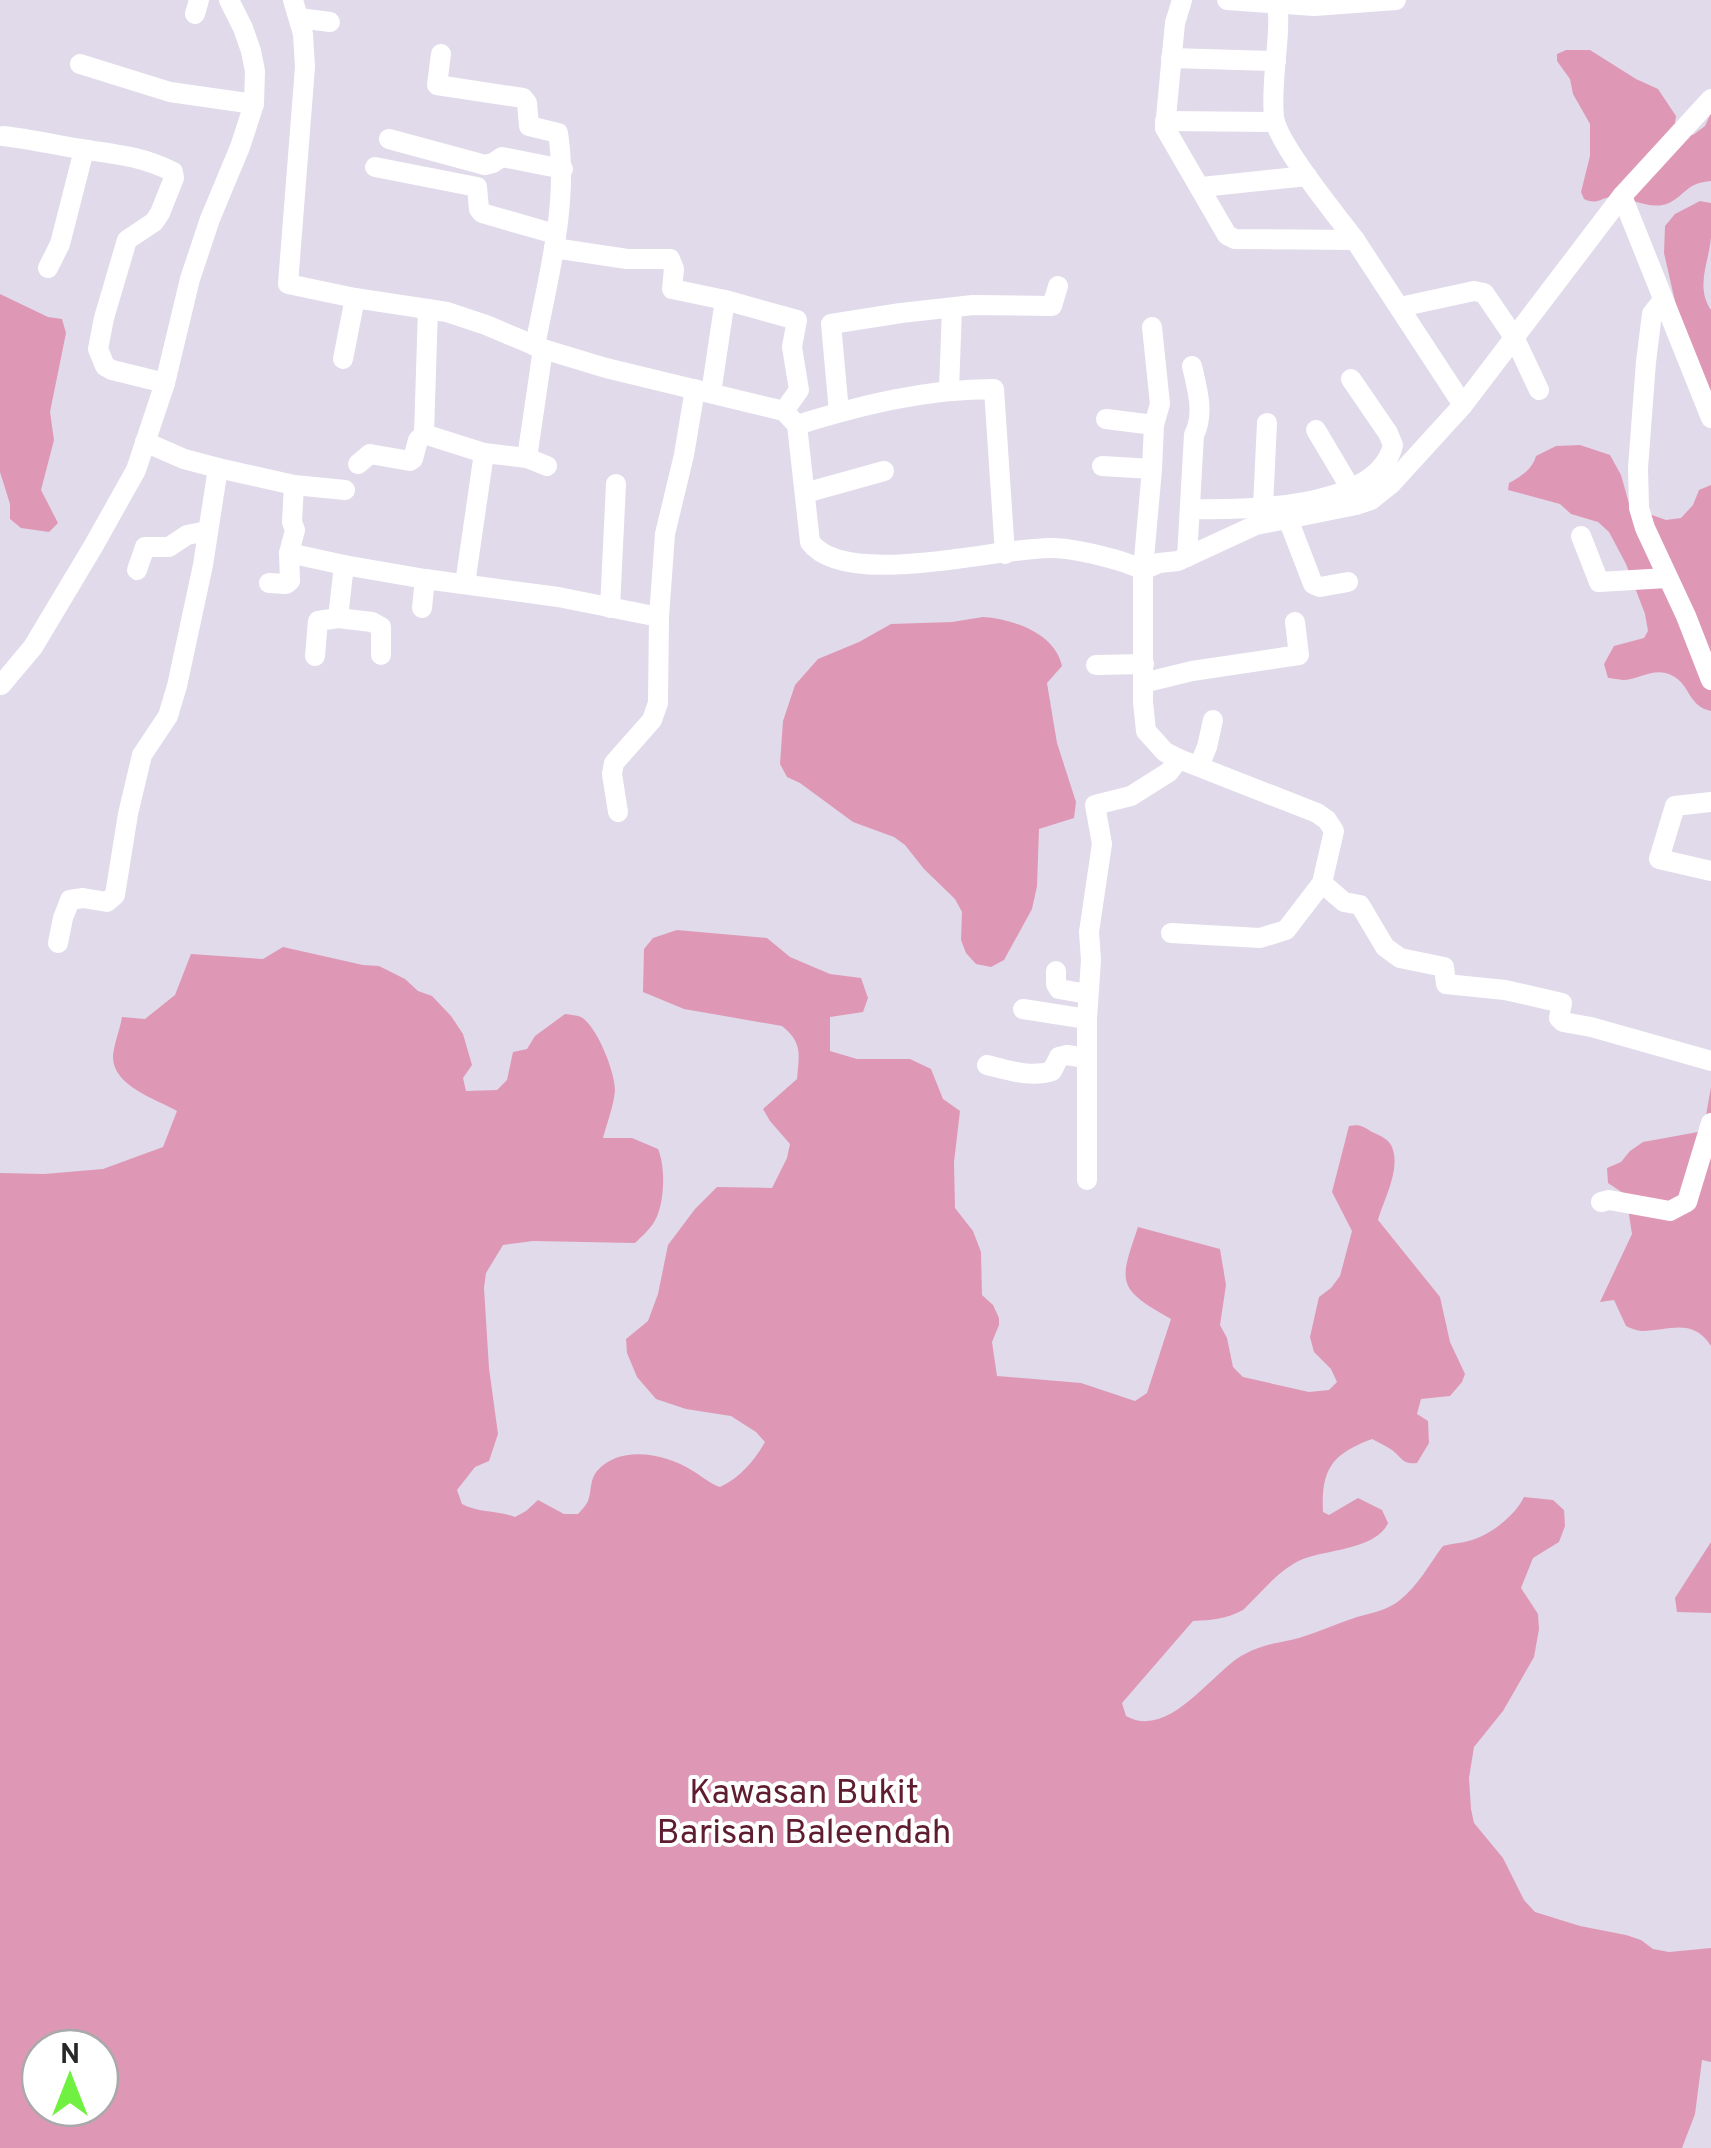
<svg xmlns="http://www.w3.org/2000/svg" width="1711" height="2148" viewBox="0 0 1711 2148" font-family="Overpass,sans-serif">
<style>
.green{fill:#de98b6;fill-rule:evenodd}
.lines{fill:none;stroke-linecap:round;stroke-linejoin:round}
.minor{stroke:#fff;stroke-width:20}
.labels{text-anchor:middle;stroke-width:8;stroke-linejoin:round;paint-order:stroke}
.park-label{font-size:35px;fill:#601d30;stroke:#fff}
</style>
<rect width="100%" height="100%" fill="#e1daea"/>
<!-- green -->
<g class="green">
<path d="M1566 50H1590L1636 79 1658 89 1676 116 1675 123 1693 135 1705 126 1711 113V181C1686 183 1687 194 1669 203 1651 211 1632 198 1614 197 1601 196 1599 206 1584 199L1581 192 1590 156V124L1573 94 1570 79 1557 61V54Z"/>
<path d="M1700 201 1711 203C1711 215 1711 226 1711 237 1709 263 1695 286 1711 310V400L1685 345 1664 253 1665 226 1675 214Z"/>
<path d="M0 294 48 317 62 319 66 333 50 412 54 440 41 490 58 523 49 532 21 528 10 519V504L0 472Z"/>
<path d="M1580 445 1610 455 1621 475 1630 507 1666 520 1681 518 1693 505 1699 490 1711 485V711C1687 706 1691 684 1671 675 1655 667 1640 679 1624 680 1622 680 1610 678 1608 678L1604 664 1614 646 1644 638 1648 631 1645 614 1626 564 1609 532 1598 522 1571 514 1560 504 1508 490 1509 483C1521 476 1532 470 1536 456L1556 446Z"/>
<path d="M983 617C1013 619 1055 633 1062 666L1047 683 1057 743 1076 802 1074 818 1039 829 1037 886 1032 909 1004 960 991 967 976 964 966 953 961 940 962 912 955 899 924 869 905 845 894 837 853 822 800 783 787 777 780 764 783 721 795 685 818 659 859 642 891 624 952 622Z"/>
<path d="M677 930 767 938 790 957 830 974 861 978 868 998 863 1012 830 1017V1051L857 1059H910L931 1069 943 1099 960 1111 954 1162 955 1208 973 1231 981 1252 982 1295 993 1305 999 1318V1325L992 1342 997 1376 1081 1383 1135 1401 1147 1393 1171 1319C1116 1288 1119 1283 1138 1227L1220 1249 1226 1285 1220 1325 1227 1338 1233 1367 1243 1377 1309 1392 1329 1390 1337 1382 1331 1369 1314 1352 1310 1337 1319 1297 1331 1288 1340 1276 1352 1231 1332 1192 1349 1126C1359 1124 1363 1126 1372 1132 1379 1135 1389 1139 1392 1147 1401 1169 1384 1199 1378 1220L1440 1297 1450 1342 1465 1374 1462 1382 1450 1396 1421 1399 1417 1414 1428 1421 1429 1443 1417 1463C1403 1465 1402 1458 1392 1450 1386 1446 1378 1442 1372 1439 1332 1454 1321 1469 1323 1512L1329 1515 1358 1498 1382 1510 1388 1523C1377 1549 1326 1550 1303 1559 1279 1569 1261 1593 1243 1610 1226 1619 1212 1620 1193 1621L1122 1703 1126 1716C1168 1740 1211 1674 1241 1656 1264 1643 1276 1644 1299 1638 1319 1632 1338 1623 1357 1617 1372 1613 1388 1610 1400 1600 1419 1585 1429 1564 1443 1546 1453 1543 1465 1543 1475 1539 1494 1532 1515 1515 1524 1497L1553 1500 1564 1510 1565 1526 1559 1542 1533 1558 1521 1588 1538 1614 1539 1629 1534 1657 1503 1711 1474 1747 1469 1778 1471 1809 1474 1823 1503 1858 1524 1900 1535 1912 1580 1926 1626 1935 1641 1940 1653 1949 1669 1952 1711 1948V2062L1702 2060 1695 2114 1682 2148H0V1173L44 1174 103 1169 163 1147 177 1111C156 1099 112 1086 113 1056 114 1044 120 1029 122 1017L145 1019 175 995 191 954 263 959 283 947 363 965 379 966 405 979 418 991 432 996 451 1016 463 1034 472 1065 463 1078 466 1091 497 1090 507 1080 513 1052 527 1049 535 1036 565 1014C571 1015 576 1015 581 1017 597 1026 615 1072 615 1090 614 1105 607 1123 603 1138H632L658 1149C666 1167 665 1207 653 1224 648 1231 641 1237 635 1243L533 1241 503 1245 486 1273 484 1288 489 1368 498 1434 489 1461 475 1467 457 1490 462 1504C479 1513 497 1510 515 1517L526 1511 538 1500 564 1514H578C580 1512 587 1504 588 1501 592 1491 589 1481 597 1471 621 1444 666 1454 693 1471 703 1477 709 1483 720 1487 740 1478 755 1460 765 1442L756 1432 731 1416 686 1409 656 1399 637 1377 627 1353 626 1339 648 1321 658 1294 668 1245 695 1209 717 1187 772 1188 787 1158 790 1144 770 1121 763 1109 797 1079C799 1054 803 1043 782 1026L684 1009 643 992 644 949 653 938ZM40 2048H100V2108H40Z"/>
<path d="M1711 1087V1346C1692 1317 1670 1331 1642 1331 1638 1331 1630 1328 1626 1326L1614 1300 1600 1302 1632 1234 1626 1195 1608 1183 1607 1168 1621 1162 1630 1151 1643 1142 1698 1132 1704 1127Z"/>
<path d="M1711 1542V1613L1677 1612 1675 1598Z"/>
</g>
<g class="lines">
<!-- minor -->
<g class="minor">
<path d="M293 0 303 34 305 67 288 284 355 298 447 312 486 325 543 349 606 368 784 411 797 425 810 542C845 590 998 547 1052 548 1074 548 1124 560 1143 570L1159 563 1178 561 1256 525 1356 505 1371 500 1391 484 1463 405 1622 196 1711 99"/>
<path d="M1182 0 1175 23 1165 128 1227 235 1235 239 1355 240 1463 405"/>
<path d="M1227 0 1314 6 1396 0"/>
<path d="M1277 0C1282 38 1270 78 1274 117 1277 143 1337 216 1355 240"/>
<path d="M195 14 199 0"/>
<path d="M299 18 330 22"/>
<path d="M441 54 437 85 523 98 527 103 529 126 558 133C569 203 548 277 535 346"/>
<path d="M1171 58 1276 61"/>
<path d="M80 64 170 92 254 104"/>
<path d="M1165 121 1275 122"/>
<path d="M3 136C30 139 55 145 81 149 114 154 142 156 173 172L174 178 160 213 154 222 127 240 104 318 98 349 105 366 112 370 165 383"/>
<path d="M389 139 485 165 493 163 502 157 563 169"/>
<path d="M375 167 477 187 479 209 482 213 555 234"/>
<path d="M1202 187 1307 176"/>
<path d="M1622 196 1711 418"/>
<path d="M554 248 627 259H670L674 269 672 289 725 300"/>
<path d="M48 268 60 244 84 150"/>
<path d="M1663 300 1652 314 1646 362 1638 468 1639 508 1645 528 1686 616 1711 680"/>
<path d="M1400 307 1474 291 1484 293 1514 337 1539 390"/>
<path d="M428 309 424 434 484 453"/>
<path d="M1152 327 1160 404 1154 425 1152 469 1143 570V702L1146 731 1165 752 1179 759 1317 813 1327 820 1334 831 1322 883 1286 930 1260 938 1171 933"/>
<path d="M343 359 355 298"/>
<path d="M949 390 952 308"/>
<path d="M711 393 725 300 797 320 792 347 799 390 784 411"/>
<path d="M839 412 831 324 901 313 973 305 1052 306 1058 286"/>
<path d="M1106 419 1154 425"/>
<path d="M797 425C861 405 926 389 994 389L1005 554"/>
<path d="M1316 430 1351 489"/>
<path d="M527 458 543 349"/>
<path d="M358 464 370 454 410 461 413 459 418 440 424 434"/>
<path d="M1102 466 1152 469"/>
<path d="M218 468 294 485 345 490"/>
<path d="M805 493 884 471"/>
<path d="M1263 506 1267 423"/>
<path d="M1191 509C1243 510 1378 510 1393 445L1388 433 1351 379"/>
<path d="M1288 519 1313 584 1320 587 1348 582"/>
<path d="M1581 536 1599 582 1667 578"/>
<path d="M289 553 344 565"/>
<path d="M1187 557 1194 435C1205 414 1197 388 1192 366"/>
<path d="M137 570 145 547H169L187 535 207 531"/>
<path d="M269 583 286 584 290 581 289 553 295 530 292 522 294 485"/>
<path d="M465 584 484 453 527 458 547 466"/>
<path d="M422 608 425 579"/>
<path d="M610 608 616 484"/>
<path d="M381 655V627L372 622 338 618 344 565 425 579 558 597 659 617"/>
<path d="M315 656 318 621 338 618"/>
<path d="M1096 665 1144 664"/>
<path d="M1143 683 1192 671 1299 655 1295 622"/>
<path d="M1 685 33 647 94 545 136 470 165 383 190 279 210 219 240 147 254 104 255 71 251 51 243 28 229 0"/>
<path d="M1199 766 1207 747 1213 720"/>
<path d="M1711 802 1675 806 1659 859 1711 871"/>
<path d="M618 812 612 774 614 763 652 720 658 703 659 617 665 534 684 455 695 389"/>
<path d="M1322 883 1344 902 1360 905 1385 947 1400 958 1444 967 1446 984 1505 990 1562 1003 1559 1018 1563 1022 1591 1027 1711 1061"/>
<path d="M58 943 63 918 70 900 83 898 107 902 115 895 128 814 142 755 168 716 177 686 203 565 218 468 184 459 145 442"/>
<path d="M1056 971V984L1059 989 1088 994"/>
<path d="M1023 1009 1087 1019"/>
<path d="M987 1065C1007 1070 1031 1078 1052 1071L1059 1057 1067 1055 1086 1058"/>
<path d="M1087 1180V1019L1091 960 1089 932 1102 844 1095 805 1131 796 1169 772 1179 759"/>
<path d="M1601 1202 1609 1200 1670 1211 1687 1202 1711 1123"/>
</g>
</g>
<g class="labels">
<!-- park labels -->
<g class="park-label">
<text x="804" y="1803">Kawasan Bukit<tspan x="804" dy="40">Barisan Baleendah</tspan></text>
</g>
</g>
<!-- north arrow -->
<g transform="translate(70 2078)"><circle r="48" fill="#ffffff" stroke="#a9a9a9" stroke-width="2.5"/>
<path d="M0-8L18 38L0 25L-18 38Z" fill="#70f041"/>
<text y="-15" font-size="28" font-weight="bold" text-anchor="middle" fill="#282828">N</text>
</g>
</svg>
